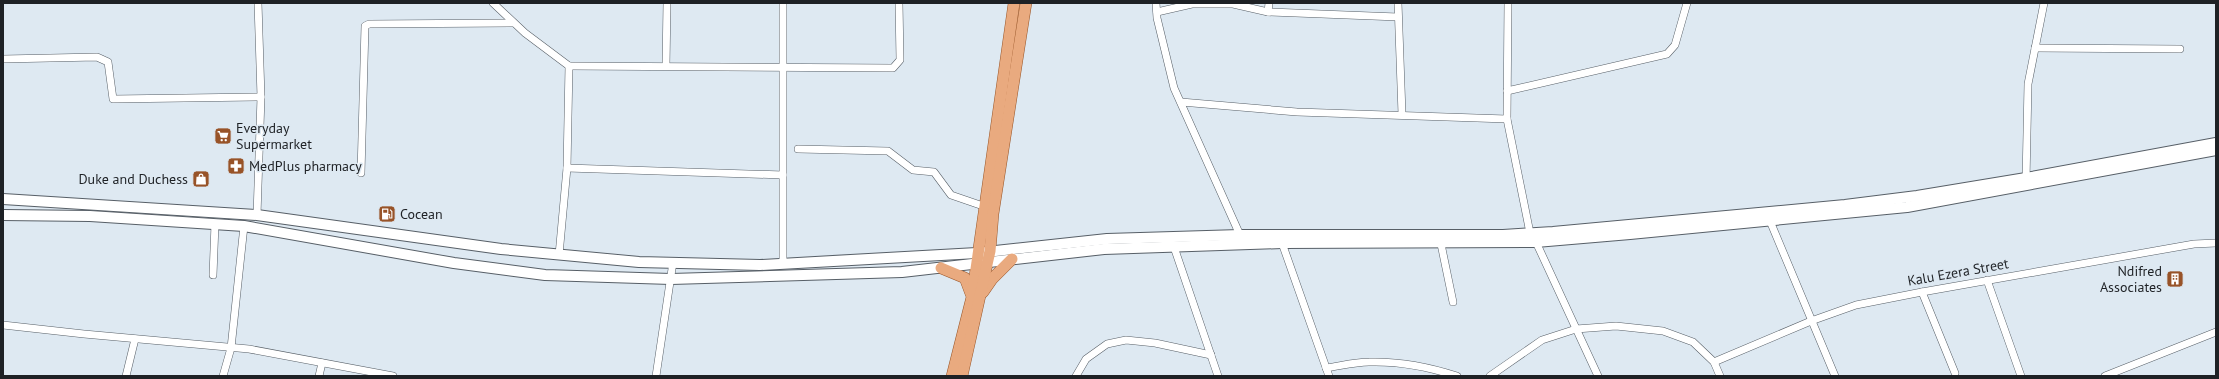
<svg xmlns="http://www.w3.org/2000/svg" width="2219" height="379" viewBox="0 0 2219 379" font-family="'PT Sans',sans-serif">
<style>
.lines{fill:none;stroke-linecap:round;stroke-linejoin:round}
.minor-casing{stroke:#575f67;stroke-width:8}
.secondary-casing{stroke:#575f67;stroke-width:12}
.primary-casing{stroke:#985528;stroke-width:12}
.minor{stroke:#fff;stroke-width:7}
.secondary{stroke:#fff;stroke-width:10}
.primary{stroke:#e9aa7f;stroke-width:11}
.labels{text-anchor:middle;stroke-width:3;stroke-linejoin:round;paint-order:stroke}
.poi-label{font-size:14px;fill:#1e2125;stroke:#dee9f2;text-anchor:start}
.street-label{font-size:14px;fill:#1e2125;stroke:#dee9f2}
</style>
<rect width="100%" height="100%" fill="#dee9f2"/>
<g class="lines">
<!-- minor casing -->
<g class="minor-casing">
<g id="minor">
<path d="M493 3 525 33 569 66 567 168 559 255"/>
<path d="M783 3V263"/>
<path d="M1156 3 1157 18 1174 88 1240 235"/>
<path d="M1398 3 1402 114"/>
<path d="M1508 3 1507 119 1530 233"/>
<path d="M1157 12 1192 4H1233L1268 12 1398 17"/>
<path d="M1268 12 1269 3"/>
<path d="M2035 48 2180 49"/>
<path d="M3 59 97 57 108 62 113 99 261 97"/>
<path d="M569 66 893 68 900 60 899 3"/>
<path d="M666 66 667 3"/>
<path d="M1507 91 1667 54 1675 45 1687 3"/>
<path d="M1181 102 1297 112 1507 119"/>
<path d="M798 149 888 151 913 170 934 172 951 195 986 207"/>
<path d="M567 168 783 175"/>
<path d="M361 173 365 26 369 24 512 23"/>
<path d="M2026 181 2028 84 2044 3"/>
<path d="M257 215 261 97 258 3"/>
<path d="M1770 221 1835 376"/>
<path d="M1536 242 1598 376"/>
<path d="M1282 243 1329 376"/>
<path d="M1441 244 1453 302"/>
<path d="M1174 247 1218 376"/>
<path d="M213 275 215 224"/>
<path d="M1987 280 2021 376"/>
<path d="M1922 292 1955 373"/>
<path d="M3 325 84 334 249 349 393 376"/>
<path d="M1714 362 1811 321 1856 305 1922 292 2194 244 2216 243"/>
<path d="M1326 368C1340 366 1355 362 1369 362 1399 361 1429 367 1457 376"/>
<path d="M126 376 135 339"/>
<path d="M223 376 231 348 244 226"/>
<path d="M319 376 322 363"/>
<path d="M656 376 673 262"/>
<path d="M1076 376 1086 359 1107 344 1126 340 1155 343 1211 355"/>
<path d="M1490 376 1542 340 1576 329 1616 326 1663 331 1693 342 1714 362 1720 376"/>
<path d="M2105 376 2216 332"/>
</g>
</g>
<!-- secondary casing -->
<g class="secondary-casing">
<g id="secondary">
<path d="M3 199 257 215 501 249 639 262 760 265 977 253 1107 239 1240 235H1503L1553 232 1845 205 1917 196 2026 178 2216 143"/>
<path d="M3 215 90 216 244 226 454 263 545 275 671 279 902 272 1104 249 1282 243 1536 242 1630 234 1907 207 2216 150"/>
</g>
</g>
<!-- primary casing -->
<g class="primary-casing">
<g id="primary">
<path d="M941 268 965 278 971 294"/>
<path d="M983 292 992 279 1012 259"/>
<path d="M952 376 972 297 1014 3"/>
<path d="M962 376 990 251 993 214 1026 3"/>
</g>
</g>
<!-- minor -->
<use href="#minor" class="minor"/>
<!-- secondary -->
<use href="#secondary" class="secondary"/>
<!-- primary -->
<use href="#primary" class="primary"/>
</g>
<!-- icons -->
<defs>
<g id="supermarket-square" transform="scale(0.9)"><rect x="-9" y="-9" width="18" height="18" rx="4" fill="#985328" stroke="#dee9f2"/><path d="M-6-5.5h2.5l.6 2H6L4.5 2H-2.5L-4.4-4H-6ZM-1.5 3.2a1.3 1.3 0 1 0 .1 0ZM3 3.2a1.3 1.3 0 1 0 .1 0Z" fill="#fff"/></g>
<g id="pharmacy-square" transform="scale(0.9)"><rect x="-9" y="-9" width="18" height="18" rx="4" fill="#985328" stroke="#dee9f2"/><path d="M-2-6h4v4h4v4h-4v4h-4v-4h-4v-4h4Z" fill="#fff"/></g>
<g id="shop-square" transform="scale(0.9)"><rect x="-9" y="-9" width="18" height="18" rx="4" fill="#985328" stroke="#dee9f2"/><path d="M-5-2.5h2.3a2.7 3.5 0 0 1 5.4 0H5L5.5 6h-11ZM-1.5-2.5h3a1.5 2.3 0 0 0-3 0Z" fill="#fff"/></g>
<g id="fuel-square" transform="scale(0.9)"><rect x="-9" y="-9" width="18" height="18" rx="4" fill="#985328" stroke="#dee9f2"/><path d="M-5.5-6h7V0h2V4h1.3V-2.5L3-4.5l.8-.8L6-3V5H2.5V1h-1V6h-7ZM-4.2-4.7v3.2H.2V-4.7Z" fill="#fff"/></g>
<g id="building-square" transform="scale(0.9)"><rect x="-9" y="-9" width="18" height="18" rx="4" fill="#985328" stroke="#dee9f2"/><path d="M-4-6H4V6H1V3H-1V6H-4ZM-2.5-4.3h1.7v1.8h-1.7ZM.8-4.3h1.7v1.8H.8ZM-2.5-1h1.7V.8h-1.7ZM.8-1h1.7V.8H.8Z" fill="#fff"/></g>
</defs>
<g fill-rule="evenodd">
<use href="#supermarket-square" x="223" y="136"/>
<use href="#pharmacy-square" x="236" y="166"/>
<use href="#shop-square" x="201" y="179"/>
<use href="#fuel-square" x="387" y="214"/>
<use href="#building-square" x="2175" y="279"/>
</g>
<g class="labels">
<!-- poi labels -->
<g class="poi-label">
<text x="236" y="133">Everyday<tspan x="236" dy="16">Supermarket</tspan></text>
<text x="249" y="171">MedPlus pharmacy</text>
<text x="188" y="184" text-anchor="end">Duke and Duchess</text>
<text x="400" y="219">Cocean</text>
<text x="2162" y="276" text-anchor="end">Ndifred<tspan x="2162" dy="16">Associates</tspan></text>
</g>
<!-- street labels -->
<g class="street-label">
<text transform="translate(1958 272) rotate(-10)" y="5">Kalu Ezera Street</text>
</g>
</g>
<!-- border -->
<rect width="2219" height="379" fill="none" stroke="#1e2125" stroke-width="8"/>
</svg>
